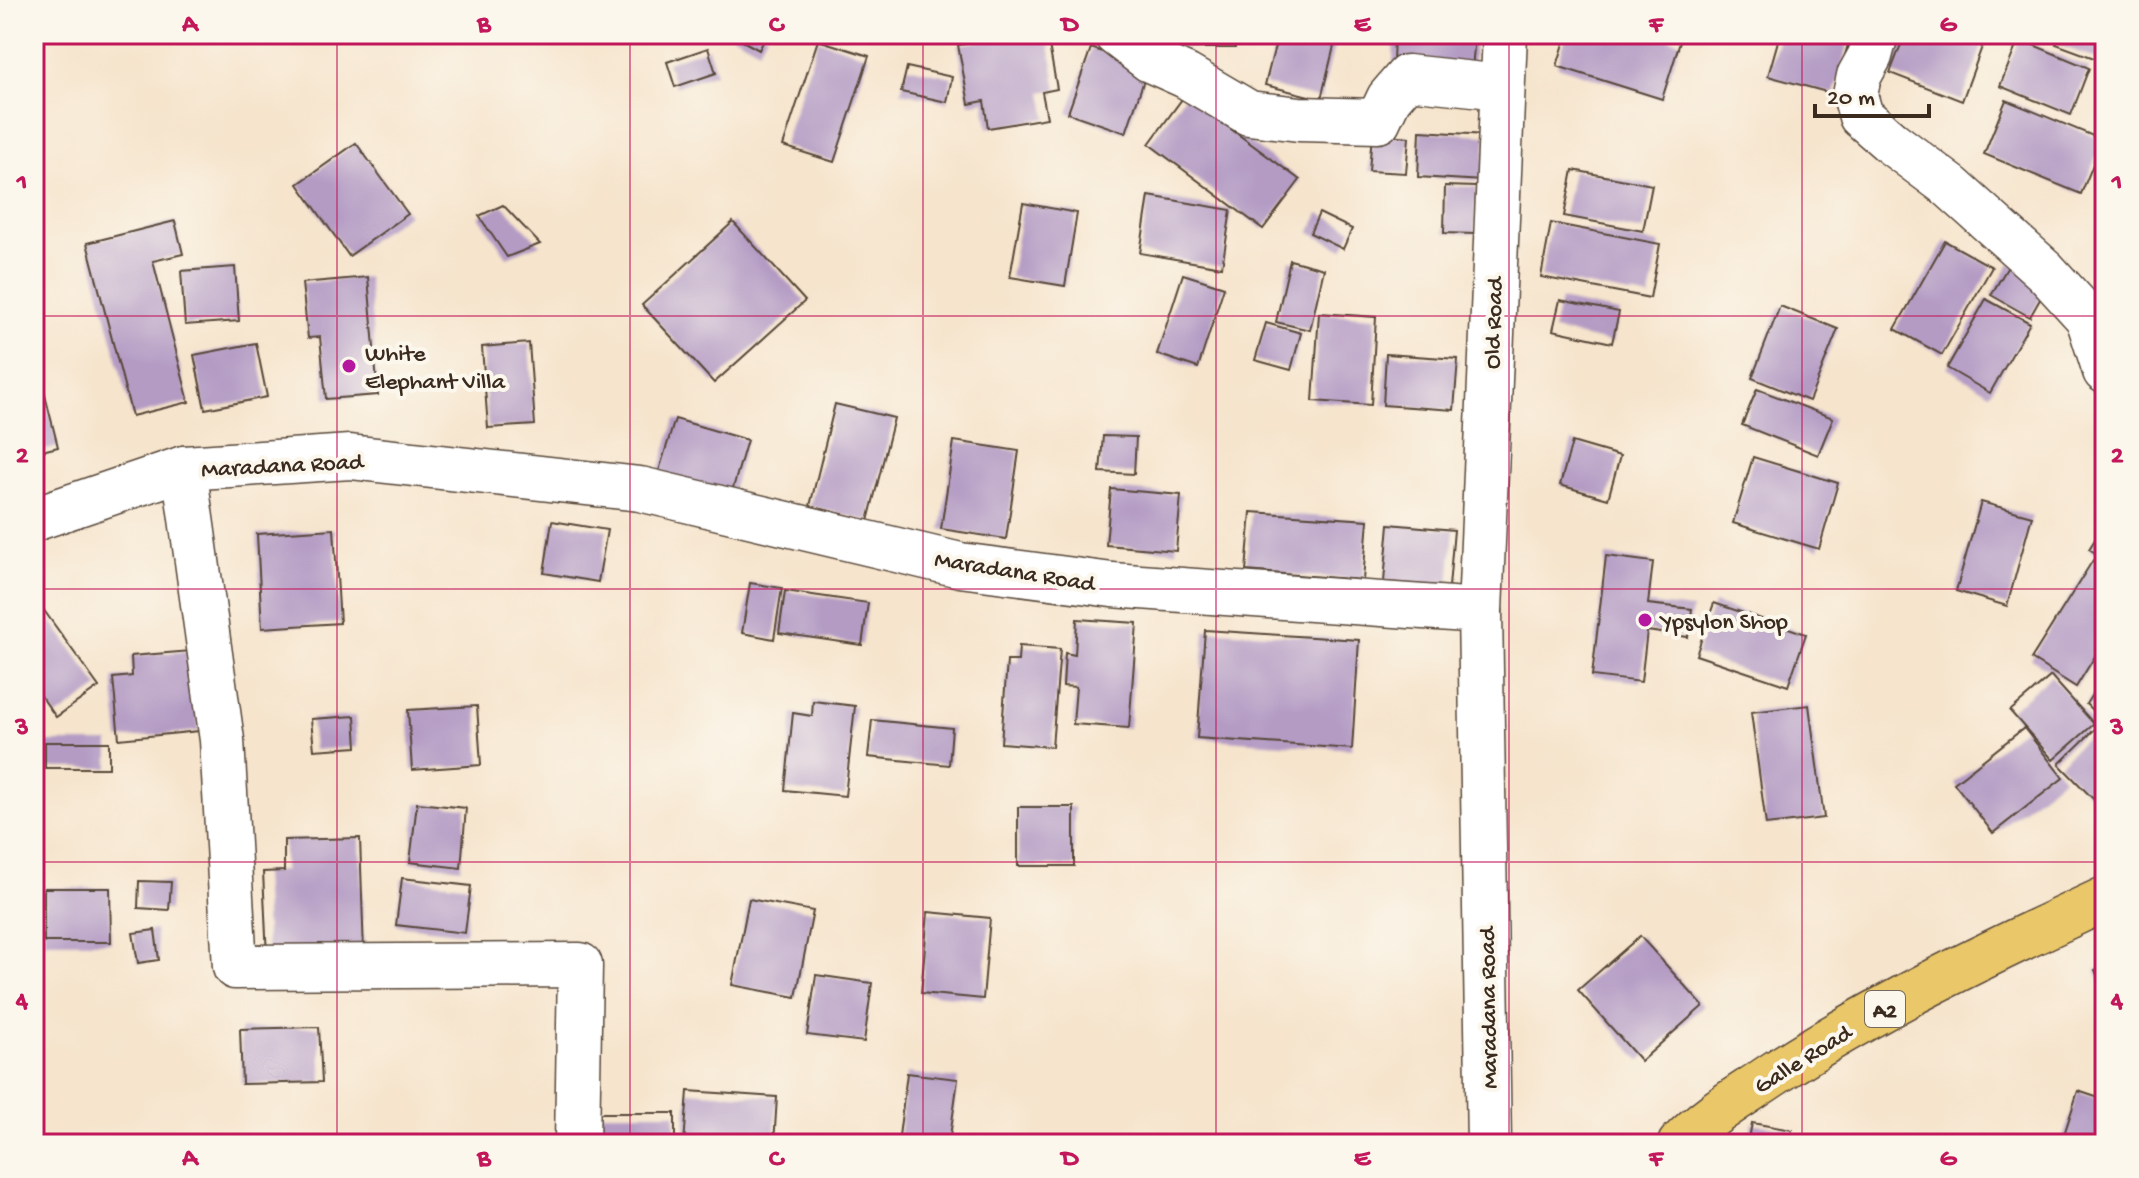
<svg xmlns="http://www.w3.org/2000/svg" width="2139" height="1178" viewBox="0 0 2139 1178" font-family="'Gochi Hand',sans-serif">
<style>
.building{fill:#b49bc4}
.lines{fill:none;stroke-linecap:round;stroke-linejoin:round}
.minor-casing{stroke:#574638;stroke-width:47}
.highway-casing{stroke:#574638;stroke-width:47}
.minor{stroke:#fff;stroke-width:44}
.highway{stroke:#eac769;stroke-width:44}
.grid{fill:none;stroke:#c2185b;stroke-width:2;stroke-opacity:0.55}
.poi-dot{fill:#b5179e;stroke:#fbf7ec;stroke-width:3}
.labels{text-anchor:middle;stroke-width:8;stroke-linejoin:round;paint-order:stroke}
.shield{fill:#fbf7ec;stroke:#75685c;stroke-width:2}
.shield-label{font-size:22px;font-weight:bold;fill:#3b2a1e}
.street-label{font-size:24px;fill:#3b2a1e;stroke:#fbf7ec}
.poi-label{font-size:24px;fill:#3b2a1e;stroke:#fbf7ec;text-anchor:start}
.neatline{fill:none;stroke:#c2185b;stroke-width:3}
.grid-label{font-size:26px;text-anchor:middle;font-weight:bold;fill:#c2185b}
</style>
<rect width="100%" height="100%" fill="#fbf7ec"/>
<filter id="ink" filterUnits="userSpaceOnUse"><feTurbulence type="fractalNoise" baseFrequency=".0125" numOctaves="2"/><feDisplacementMap in="SourceGraphic" scale="16" xChannelSelector="R" yChannelSelector="G"/><feConvolveMatrix kernelMatrix="1 2 1 2 8 2 1 2 1" color-interpolation-filters="sRGB"/></filter>
<filter id="wash" filterUnits="userSpaceOnUse"><feTurbulence type="fractalNoise" baseFrequency=".006" numOctaves="4" result="noise"/><feDisplacementMap in="SourceGraphic" scale="32" xChannelSelector="R" yChannelSelector="G"/><feGaussianBlur stdDeviation="1.8" result="paint"/><feColorMatrix in="noise" values="0 0 0 0 0 0 0 0 0 0 0 0 0 0 0 0 0 1.4 0 .05"/><feComposite in="paint" operator="in"/></filter>
<g filter="url(#wash)">
<rect width="100%" height="100%" fill="#f6e4cc"/>
<g id="blocks">
<!-- building -->
<g class="building">
<path d="M730 34H767L759 50Z"/>
<path d="M993 34H1047L1057 89 1042 92 1047 118 988 128 984 101 969 104 958 45 994 39Z"/>
<rect x="1185" y="34" width="50" height="14"/>
<path d="M1278 34H1337L1321 99 1265 85Z"/>
<path d="M1394 34 1475 36 1472 69 1393 63Z"/>
<path d="M1567 34H1653L1680 42 1662 99 1557 66Z"/>
<path d="M1780 34H1851L1834 94 1768 76Z"/>
<path d="M1905 34H1956L1983 44 1962 101 1890 73Z"/>
<path d="M2060 34H2105V62L2056 44Z"/>
<path d="M2019 39 2089 68 2071 115 2000 86Z"/>
<path d="M818 40 869 56 834 162 783 146Z"/>
<path d="M708 48 716 73 675 87 667 62Z"/>
<path d="M1091 48 1148 68 1126 133 1068 113Z"/>
<path d="M907 67 952 77 947 102 901 92Z"/>
<path d="M1185 95 1300 180 1263 229 1149 144Z"/>
<path d="M2006 100 2103 140 2081 194 1984 154Z"/>
<path d="M1420 131 1486 135 1483 181 1418 177Z"/>
<path d="M1372 134 1409 137 1406 173 1369 171Z"/>
<path d="M356 143 408 214 349 256 298 184Z"/>
<path d="M1573 170 1652 185 1643 231 1564 216Z"/>
<path d="M1445 186 1476 187 1475 234 1444 233Z"/>
<path d="M1149 196 1231 210 1222 267 1140 253Z"/>
<path d="M1023 203 1077 213 1065 286 1010 277Z"/>
<path d="M503 205 540 244 507 257 479 216Z"/>
<path d="M1319 213 1352 229 1343 249 1310 233Z"/>
<path d="M175 221 183 254 153 261 189 402 132 416 87 243Z"/>
<path d="M733 222 805 301 714 383 642 305Z"/>
<path d="M1551 223 1660 244 1650 298 1541 277Z"/>
<path d="M1945 241 1992 267 1942 355 1895 329Z"/>
<path d="M1290 260 1324 269 1310 330 1276 322Z"/>
<path d="M2010 263 2048 285 2030 317 1991 295Z"/>
<path d="M235 267 239 321 185 325 181 271Z"/>
<path d="M1183 274 1224 287 1198 368 1157 354Z"/>
<path d="M368 277 378 395 326 399 320 337 308 338 302 283Z"/>
<path d="M1986 299 2030 323 1990 393 1947 368Z"/>
<path d="M1560 300 1619 312 1612 343 1553 330Z"/>
<path d="M1780 306 1838 329 1809 401 1752 378Z"/>
<path d="M1319 313 1376 317 1371 405 1313 401Z"/>
<path d="M1266 323 1301 333 1291 370 1255 360Z"/>
<path d="M256 343 267 397 205 409 194 355Z"/>
<path d="M529 343 535 425 488 428 482 347Z"/>
<path d="M1386 354 1458 359 1454 410 1383 405Z"/>
<path d="M42 383 58 447 34 453V385Z"/>
<path d="M1757 389 1833 418 1818 455 1742 425Z"/>
<path d="M835 404 894 418 868 521 810 506Z"/>
<path d="M675 419 747 440 731 495 658 474Z"/>
<path d="M1103 436 1136 437 1134 474 1100 472Z"/>
<path d="M954 441 1019 451 1006 539 941 529Z"/>
<path d="M1572 442 1620 456 1608 499 1560 485Z"/>
<path d="M1753 457 1838 483 1819 549 1733 523Z"/>
<path d="M1111 489 1181 495 1176 551 1106 545Z"/>
<path d="M1981 502 2032 516 2007 606 1956 591Z"/>
<path d="M1251 512 1368 520 1363 580 1246 571Z"/>
<path d="M552 521 607 530 598 582 544 573Z"/>
<path d="M1389 524 1454 530 1449 587 1384 582Z"/>
<path d="M2105 524V559L2089 549Z"/>
<path d="M334 529 340 623 262 628 257 534Z"/>
<path d="M1606 556 1653 562 1648 604 1692 609 1688 637 1647 631 1641 682 1592 676Z"/>
<path d="M2093 560 2105 567V640L2076 687 2031 659Z"/>
<path d="M750 583 782 588 774 639 742 633Z"/>
<path d="M785 591 868 603 862 645 779 633Z"/>
<path d="M1714 603 1806 634 1788 686 1696 655Z"/>
<path d="M43 609 99 687 56 717 34 686V615Z"/>
<path d="M1077 619 1137 623 1129 728 1073 724 1076 687 1063 686 1065 653 1075 655Z"/>
<path d="M1205 630 1359 640 1352 749 1197 738Z"/>
<path d="M1019 646 1060 649 1052 747 1001 743 1007 661H1018Z"/>
<path d="M191 651 199 731 119 739 113 678 132 676 131 656Z"/>
<path d="M2105 674V723L2086 704Z"/>
<path d="M2051 676 2094 724 2053 760 2010 711Z"/>
<path d="M813 701 855 706 845 796 785 790 793 713 812 716Z"/>
<path d="M1809 705 1824 818 1766 825 1751 712Z"/>
<path d="M477 706 481 765 412 770 408 710Z"/>
<path d="M355 716 357 747 314 750 311 719Z"/>
<path d="M872 720 952 728 949 765 868 757Z"/>
<path d="M2097 727 2105 734V811L2059 764Z"/>
<path d="M2024 728 2063 778 1993 833 1954 783Z"/>
<rect x="45" y="742" width="64" height="26"/>
<path d="M417 803 466 808 461 868 410 862Z"/>
<rect x="1018" y="807" width="56" height="59"/>
<path d="M360 838 364 954 267 957 263 872 284 871V840Z"/>
<path d="M402 878 471 886 465 933 396 925Z"/>
<path d="M139 881 171 882 169 910 138 908Z"/>
<path d="M44 888H110L111 942H44Z"/>
<path d="M749 899 813 911 796 997 732 985Z"/>
<path d="M928 912 990 918 983 999 921 993Z"/>
<path d="M155 930 159 960 138 963 133 933Z"/>
<path d="M1640 936 1703 1006 1641 1061 1578 990Z"/>
<path d="M2105 966V993L2095 970Z"/>
<path d="M816 975 872 983 864 1042 807 1035Z"/>
<path d="M319 1027 322 1082 242 1084 240 1029Z"/>
<path d="M907 1073 958 1079 949 1144H898Z"/>
<path d="M688 1091 777 1097 774 1144H684Z"/>
<path d="M2078 1091 2105 1100V1144H2061Z"/>
<rect x="587" y="1113" width="88" height="31"/>
<path d="M1752 1123 1792 1130 1789 1144H1748Z"/>
<path d="M542 1139V1144H495V1141Z"/>
</g>
</g>
</g>
<g filter="url(#ink)">
<use href="#blocks" fill-opacity="0" stroke="#574638" stroke-width="2"/>
<g class="lines">
<!-- minor casing -->
<g class="minor-casing">
<g id="minor">
<path d="M1116 34 1150 60 1186 76 1249 113 1299 119 1378 121 1389 98 1407 77 1502 87"/>
<path d="M1876 34 1870 56 1859 76 1855 95 1861 116 1892 143 1951 187 2045 271 2088 318 2105 371"/>
<path d="M184 468 222 740 235 967 580 965 577 1144"/>
<path d="M34 519 184 468 350 457 640 489 960 565 1112 585 1480 611 1489 1144"/>
<path d="M1480 611 1505 34"/>
</g>
</g>
<!-- highway casing -->
<g class="highway-casing">
<path id="highway" d="M1680 1144C1706 1116 1740 1097 1772 1075 1877 1006 1991 952 2105 899"/>
</g>
<!-- minor -->
<use href="#minor" class="minor"/>
<!-- highway -->
<use href="#highway" class="highway"/>
</g>
</g>
<!-- grid -->
<path class="grid" d="M337 34V1144M630 34V1144M923 34V1144M1216 34V1144M1509 34V1144M1802 34V1144M34 316H2105M34 589H2105M34 862H2105"/>
<!-- markers -->
<g class="poi-dot">
<circle cx="349" cy="366" r="8"/>
<circle cx="1645" cy="620" r="8"/>
</g>
<g class="labels">
<!-- shield labels -->
<rect class="shield" x="1865" y="991" width="40" height="36" rx="6"/>
<g class="shield-label">
<text x="1885" y="1017">A2</text>
</g>
<!-- street labels -->
<g class="street-label">
<text transform="translate(1492 323) rotate(-88)" y="8">Old Road</text>
<text transform="translate(282 464) rotate(-3)" y="8">Maradana Road</text>
<text transform="translate(1015 570) rotate(9)" y="8">Maradana Road</text>
<text transform="translate(1487 1008) rotate(-91)" y="8">Maradana Road</text>
<text transform="translate(1802 1058) rotate(-32)" y="8">Galle Road</text>
</g>
<!-- poi labels -->
<g class="poi-label">
<text x="365" y="360">White<tspan x="365" dy="28">Elephant Villa</tspan></text>
<text x="1661" y="628">Ypsylon Shop</text>
</g>
</g>
<!-- margin -->
<rect width="2139" height="1178" fill="none" stroke="#fbf7ec" stroke-width="88"/>
<!-- scale -->
<path d="M1815 104v12h114v-12" fill="none" stroke="#3b2a1e" stroke-width="4"/>
<text x="1827" y="104" font-size="24" fill="#3b2a1e" stroke="#fbf7ec" stroke-width="6" paint-order="stroke">20 m</text>
<rect x="44" y="44" width="2051" height="1090" class="neatline"/>
<g class="grid-label">
<text x="190" y="31">A</text>
<text x="484" y="31">B</text>
<text x="776" y="31">C</text>
<text x="1070" y="31">D</text>
<text x="1362" y="31">E</text>
<text x="1656" y="31">F</text>
<text x="1948" y="31">G</text>
<text x="22" y="189">1</text>
<text x="2117" y="189">1</text>
<text x="22" y="462">2</text>
<text x="2117" y="462">2</text>
<text x="22" y="734">3</text>
<text x="2117" y="734">3</text>
<text x="22" y="1007">4</text>
<text x="2117" y="1007">4</text>
<text x="190" y="1165">A</text>
<text x="484" y="1165">B</text>
<text x="776" y="1165">C</text>
<text x="1070" y="1165">D</text>
<text x="1362" y="1165">E</text>
<text x="1656" y="1165">F</text>
<text x="1948" y="1165">G</text>
</g>
</svg>
